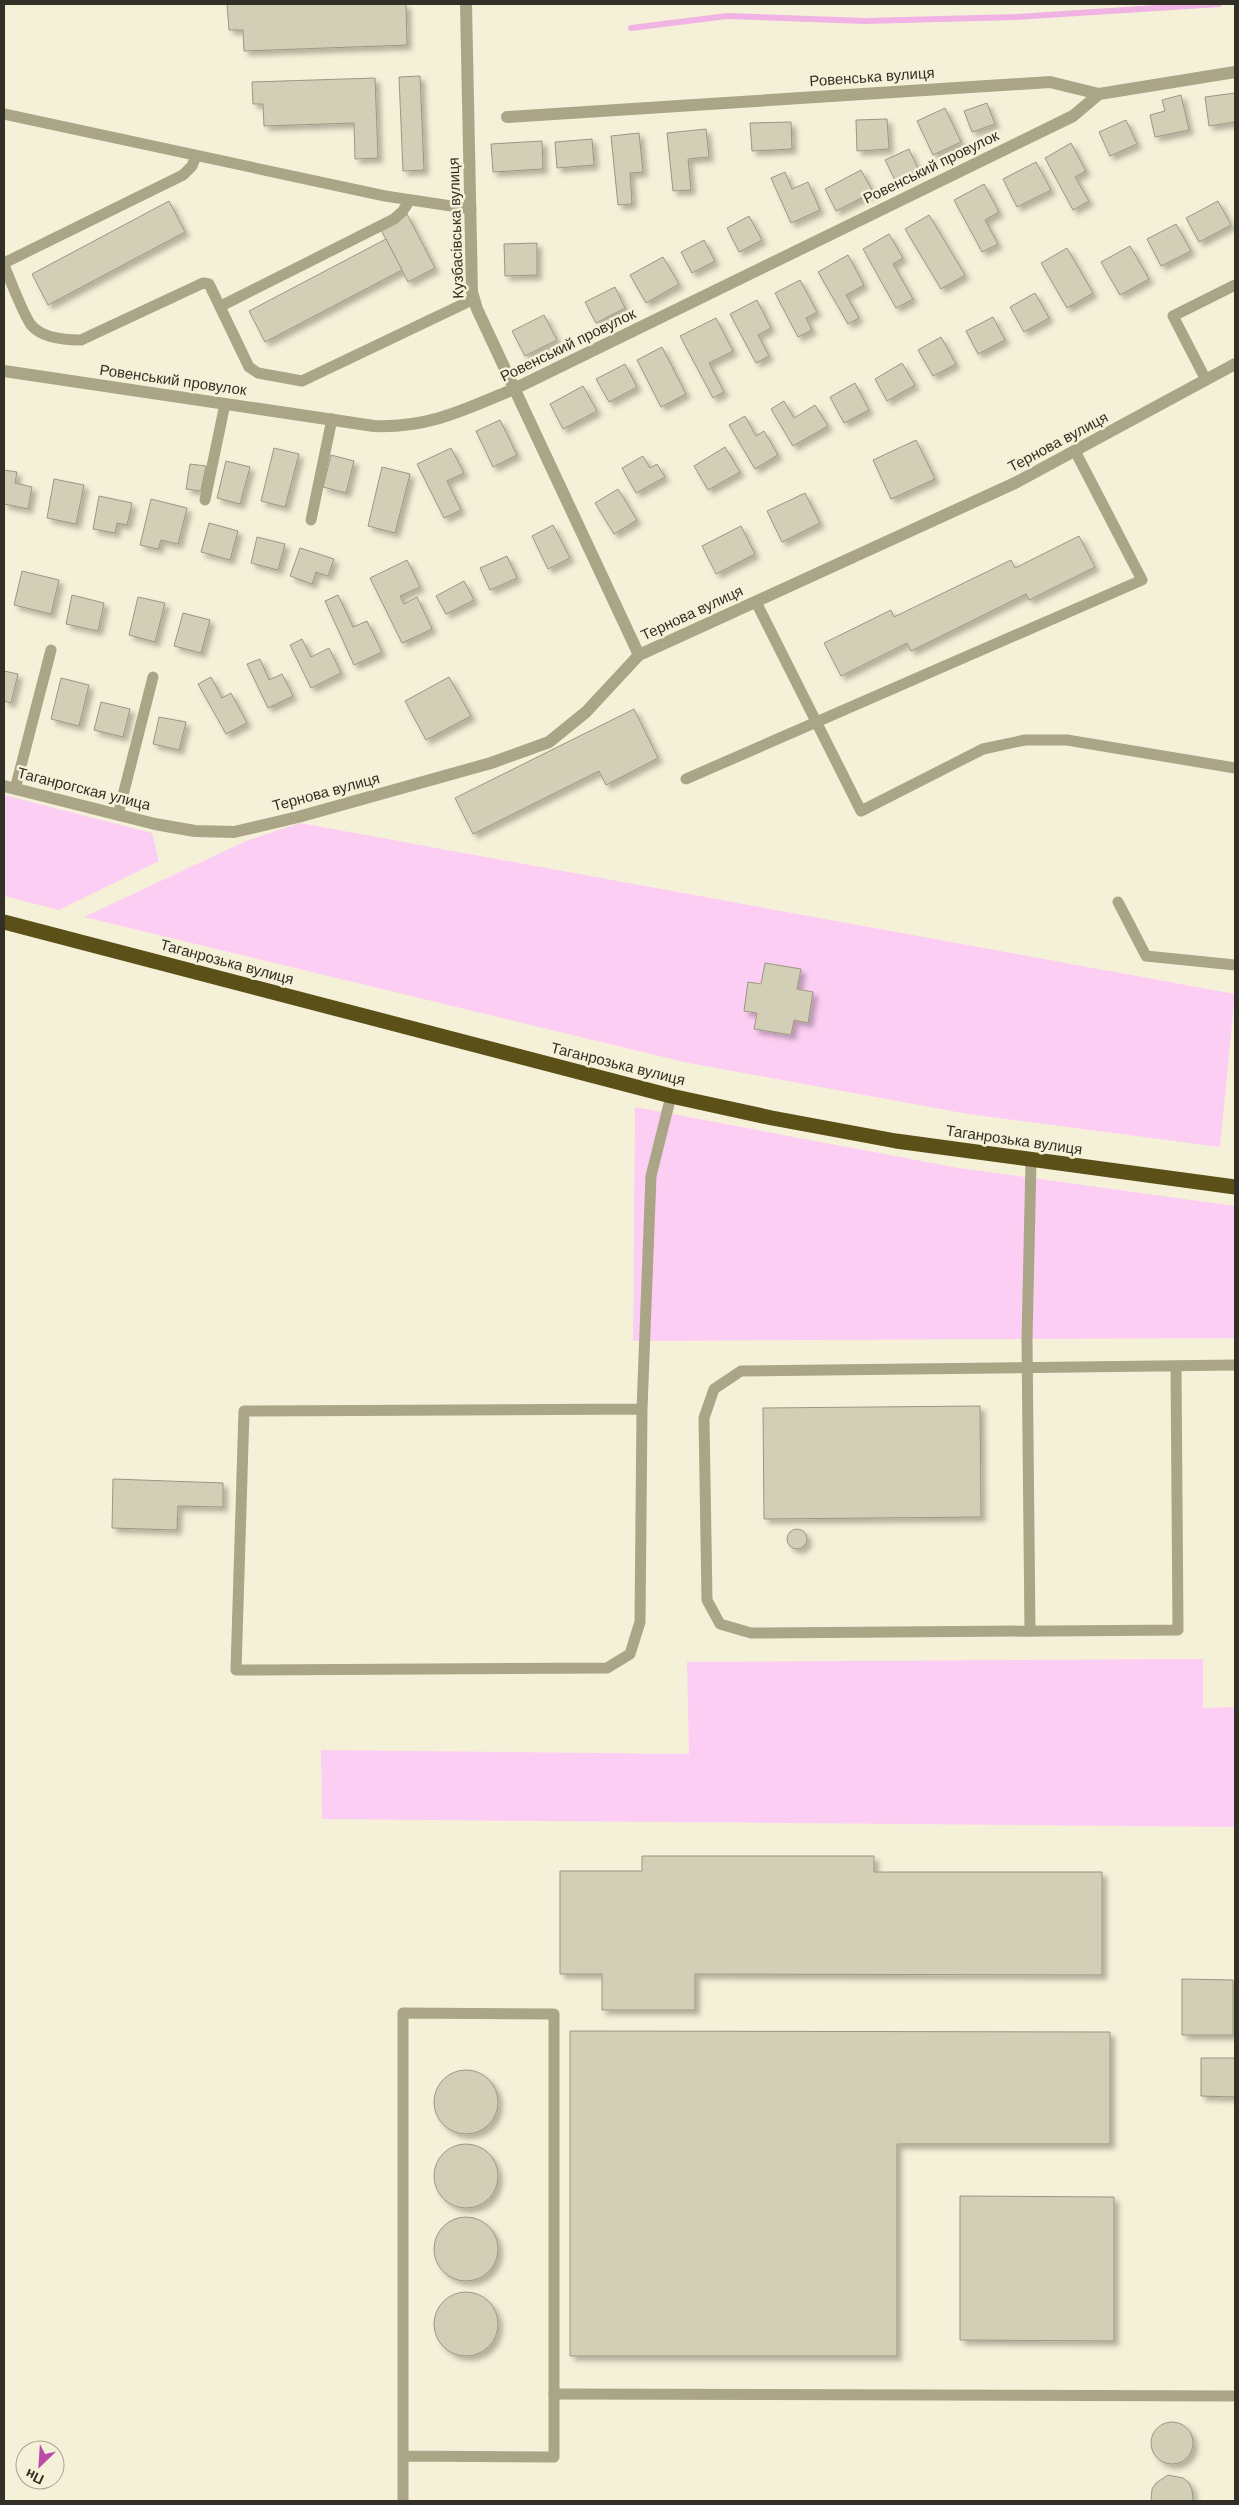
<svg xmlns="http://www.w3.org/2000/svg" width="1239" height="2505" viewBox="0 0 1239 2505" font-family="'DM Sans',sans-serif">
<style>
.green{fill:#fdcef3}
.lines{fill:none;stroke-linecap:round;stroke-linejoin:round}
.stream{stroke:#f0b3e3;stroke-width:6}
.building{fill:#d3cfb6;stroke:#9b9780;filter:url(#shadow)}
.lane{stroke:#aaa587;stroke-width:11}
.street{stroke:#aaa587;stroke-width:12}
.highway{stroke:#5a5018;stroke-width:15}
.labels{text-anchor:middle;stroke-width:5;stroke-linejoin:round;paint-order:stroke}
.street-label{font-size:15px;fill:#323026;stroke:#f5f1d8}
</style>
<defs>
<filter id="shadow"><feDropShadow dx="4.5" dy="4.5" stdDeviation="2.5" flood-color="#0004"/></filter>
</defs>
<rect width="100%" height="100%" fill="#f5f1d8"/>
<!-- green -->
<g class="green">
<path d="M4 795 152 833 159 861 59 910 4 896Z"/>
<path d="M300 823 1235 994 1220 1147 968 1114 684 1062 84 917 246 841Z"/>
<path d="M635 1107 959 1168 1235 1206V1338L633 1341Z"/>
<path d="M1203 1659V1708L1235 1707V1827L322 1819 321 1750 689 1754 687 1662Z"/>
</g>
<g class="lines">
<!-- stream -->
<path class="stream" d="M631 28 727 16 865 21 1015 17 1219 4"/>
</g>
<!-- building -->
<g class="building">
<path d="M227 4H406L407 45 244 51 243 30H229Z"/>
<path d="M420 76 424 170 403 171 399 77Z"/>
<path d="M375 78 378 158 355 159 354 123 264 126 263 104H253L252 82Z"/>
<path d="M1235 93V122L1209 126 1205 97Z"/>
<path d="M1181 95 1189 130 1155 137 1150 115 1165 111 1162 100Z"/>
<path d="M987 103 995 124 972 132 964 111Z"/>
<path d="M945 108 961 142 933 155 917 121Z"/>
<path d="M887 119 889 149 857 151 856 120Z"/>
<path d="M1126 120 1137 144 1110 156 1099 132Z"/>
<path d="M791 122 792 149 752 151 750 123Z"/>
<path d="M706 129 709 157 688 159 691 190 673 191 667 133Z"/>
<path d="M639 133 643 172 630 173 632 204 618 205 611 136Z"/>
<path d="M592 139 594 165 557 168 555 142Z"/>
<path d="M542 141 543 169 493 172 491 144Z"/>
<path d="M1071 143 1086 171 1075 177 1089 201 1073 210 1045 158Z"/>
<path d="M909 149 919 171 896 182 885 160Z"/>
<path d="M1036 162 1051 190 1017 207 1003 179Z"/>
<path d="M861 170 873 192 836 211 825 189Z"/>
<path d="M785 172 792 189 808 182 820 210 791 223 771 178Z"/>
<path d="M984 184 999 212 985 220 998 244 982 252 954 200Z"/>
<path d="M169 201 185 232 48 305 32 274Z"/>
<path d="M1218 201 1231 225 1199 242 1186 218Z"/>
<path d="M407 214 435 268 408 282 380 228Z"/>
<path d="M929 215 965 275 941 289 905 229Z"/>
<path d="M749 216 762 240 739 252 727 228Z"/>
<path d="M1176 224 1191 251 1161 266 1147 239Z"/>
<path d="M889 234 903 258 893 264 913 299 896 308 863 249Z"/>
<path d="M386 239 402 270 265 342 249 311Z"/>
<path d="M704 240 715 261 692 273 681 252Z"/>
<path d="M537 243V275L505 276 504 244Z"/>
<path d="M1130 246 1149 279 1120 295 1101 262Z"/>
<path d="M1067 248 1093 293 1067 308 1041 263Z"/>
<path d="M848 255 864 285 846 295 859 318 848 324 818 272Z"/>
<path d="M663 257 679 284 646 303 630 275Z"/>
<path d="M800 280 817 312 806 318 812 330 798 337 775 293Z"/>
<path d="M615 287 625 308 596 323 585 302Z"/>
<path d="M1035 293 1049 318 1024 332 1010 307Z"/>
<path d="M757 300 771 328 758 335 769 356 756 363 730 314Z"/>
<path d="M544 315 557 340 525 356 512 331Z"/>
<path d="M993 317 1005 340 978 354 966 331Z"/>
<path d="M716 318 733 351 709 363 724 392 713 398 680 336Z"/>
<path d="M941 337 956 364 933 376 918 350Z"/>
<path d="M662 347 686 394 661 407 637 360Z"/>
<path d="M902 363 915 385 887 401 875 379Z"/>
<path d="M625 364 637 387 609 402 596 379Z"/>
<path d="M855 383 869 410 844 423 830 397Z"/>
<path d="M583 386 597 411 563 429 550 404Z"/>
<path d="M784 401 794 418 815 405 828 426 793 446 771 409Z"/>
<path d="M745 416 756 436 764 431 778 455 755 469 729 425Z"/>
<path d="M500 420 517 455 493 467 476 431Z"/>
<path d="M916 440 935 479 891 499 873 460Z"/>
<path d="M725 447 740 472 708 490 694 466Z"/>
<path d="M274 448 299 454 285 507 261 501Z"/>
<path d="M451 448 464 473 447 481 461 510 444 518 417 464Z"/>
<path d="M331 455 354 461 346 493 323 487Z"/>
<path d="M643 456 650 468 657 464 665 477 636 493 622 468Z"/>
<path d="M226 461 250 467 240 504 217 498Z"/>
<path d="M190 464 206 466 201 491 186 489Z"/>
<path d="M382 467 410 474 395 533 368 526Z"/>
<path d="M4 470 17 472 15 483 32 487 28 509 4 504Z"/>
<path d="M54 479 84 485 76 524 47 518Z"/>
<path d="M618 489 637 520 614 534 595 503Z"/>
<path d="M805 493 820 523 782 542 767 511Z"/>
<path d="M99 496 132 503 127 525 117 523 115 533 93 529Z"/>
<path d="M151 499 187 508 178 544 161 540 158 549 140 545Z"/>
<path d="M209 523 238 531 230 560 201 552Z"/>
<path d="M553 525 570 558 548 569 532 536Z"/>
<path d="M741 526 755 554 716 574 702 546Z"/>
<path d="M1079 536 1095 567 1029 600 1026 594 911 651 907 643 841 676 824 643 891 610 894 617 1011 560 1015 568Z"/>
<path d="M257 537 285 544 278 570 251 563Z"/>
<path d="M300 548 334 559 328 576 316 572 312 584 290 576Z"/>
<path d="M507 556 517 578 490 590 480 568Z"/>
<path d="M407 560 420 587 400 596 404 604 417 597 432 629 402 643 370 578Z"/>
<path d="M22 571 59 580 51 614 14 605Z"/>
<path d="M464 581 474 600 446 614 436 596Z"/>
<path d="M72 595 104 603 98 631 66 624Z"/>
<path d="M338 595 353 627 367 621 382 652 354 665 325 601Z"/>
<path d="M138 597 165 603 155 642 129 635Z"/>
<path d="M183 613 210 620 201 653 174 646Z"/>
<path d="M302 639 311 657 329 648 341 673 311 688 290 645Z"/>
<path d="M260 659 269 680 282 674 293 696 268 708 247 664Z"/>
<path d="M4 671 18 674 11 703 4 701Z"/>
<path d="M211 677 222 698 231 693 247 723 226 734 198 684Z"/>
<path d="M449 677 471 716 426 740 405 701Z"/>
<path d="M61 678 89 685 79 726 51 719Z"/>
<path d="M101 702 130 709 123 737 94 730Z"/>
<path d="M634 709 658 758 606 785 599 771 473 834 455 798Z"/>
<path d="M159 717 186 722 179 750 153 744Z"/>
<path d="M765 963 801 969 797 989 813 992 808 1023 794 1020 791 1035 754 1029 757 1013 744 1011 748 982 761 984Z"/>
<path d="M980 1406 981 1517 764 1519 763 1408Z"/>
<path d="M113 1479 223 1483V1507L178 1506 177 1530 112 1528Z"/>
<circle cx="797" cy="1539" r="10"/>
<path d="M642 1856H874V1872H1102V1975L695 1974V2010H602V1974H560V1871H642Z"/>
<path d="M1182 1979 1233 1980V2035H1182Z"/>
<path d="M570 2031 1110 2032V2144H897V2356H570Z"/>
<path d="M1201 2058H1235V2097L1201 2096Z"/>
<circle cx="466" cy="2102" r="32"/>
<circle cx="466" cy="2176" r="32"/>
<path d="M960 2196 1114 2197V2341L960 2340Z"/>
<circle cx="466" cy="2249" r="32"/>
<circle cx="466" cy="2324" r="32"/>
<circle cx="1172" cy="2443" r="21"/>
<path d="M1168 2475 1183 2478 1189 2483 1192 2490 1193 2501H1151L1152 2489 1156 2483Z"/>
</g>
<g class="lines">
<!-- lane -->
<g class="lane">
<path d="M4 114 385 196 471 209"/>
<path d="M4 263 183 175 192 166 196 156"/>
<path d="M4 265C9 277 25 319 32 326 43 338 66 340 81 340L203 283 209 284 249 367 258 373 302 381 474 299"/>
<path d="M221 306 394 219 402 212 410 200"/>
<path d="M1206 380 1173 316 1235 285"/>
<path d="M205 500 225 404"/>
<path d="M311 520 332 419"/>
<path d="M756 602 861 811 983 749 1025 740H1067L1235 768"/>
<path d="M686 779 1142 580 1075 451"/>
<path d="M15 789 51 650"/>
<path d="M118 815 153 677"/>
<path d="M1118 902 1146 956 1235 965"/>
<path d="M1176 1366 1178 1630 751 1633 720 1624 707 1600 704 1418 714 1389 741 1371 1235 1365"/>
<path d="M642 1409 244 1411 236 1670 607 1668 630 1654 640 1622 642 1409 651 1176 671 1096"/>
<path d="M1030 1631 1027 1339 1031 1161"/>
<path d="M554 2394 1235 2396"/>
<path d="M403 2456 554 2457V2014L403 2013V2501"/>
</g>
<!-- street -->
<g class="street">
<path d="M466 4 472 292 477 309 639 655"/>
<path d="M507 117 1050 82 1099 94 1235 72"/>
<path d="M4 371 374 426C429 428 464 410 514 389L1073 116 1099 94"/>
<path d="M4 786 155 824 195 831 234 832 298 817 491 763 549 742 586 712 639 655 1015 483 1235 364"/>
</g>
<!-- highway -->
<path class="highway" d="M4 922 671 1096 772 1118 896 1141 1235 1187"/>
</g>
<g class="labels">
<!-- street labels -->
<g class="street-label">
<text transform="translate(872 77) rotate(-4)" y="5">Ровенська вулиця</text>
<text transform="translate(931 167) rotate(-26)" y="5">Ровенський провулок</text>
<text transform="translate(456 228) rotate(-92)" y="5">Кузбасівська вулиця</text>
<text transform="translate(568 345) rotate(-26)" y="5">Ровенський провулок</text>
<text transform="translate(173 380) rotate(8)" y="5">Ровенський провулок</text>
<text transform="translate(1058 442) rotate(-28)" y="5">Тернова вулиця</text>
<text transform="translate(692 613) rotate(-25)" y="5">Тернова вулиця</text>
<text transform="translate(84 789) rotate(14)" y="5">Таганрогская улица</text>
<text transform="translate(326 792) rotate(-15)" y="5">Тернова вулиця</text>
<text transform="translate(227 962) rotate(15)" y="5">Таганрозька вулиця</text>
<text transform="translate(618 1064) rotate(14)" y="5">Таганрозька вулиця</text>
<text transform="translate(1014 1140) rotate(8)" y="5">Таганрозька вулиця</text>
</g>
</g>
<!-- border -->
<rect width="1239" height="2505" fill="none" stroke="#323026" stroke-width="10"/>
<!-- north arrow -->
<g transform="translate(40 2465) rotate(205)"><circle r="24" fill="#f5f1d8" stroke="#a7a491"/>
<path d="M0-4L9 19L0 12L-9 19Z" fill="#ba4ba8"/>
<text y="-8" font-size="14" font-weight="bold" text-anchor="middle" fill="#323026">Пн</text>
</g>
</svg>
